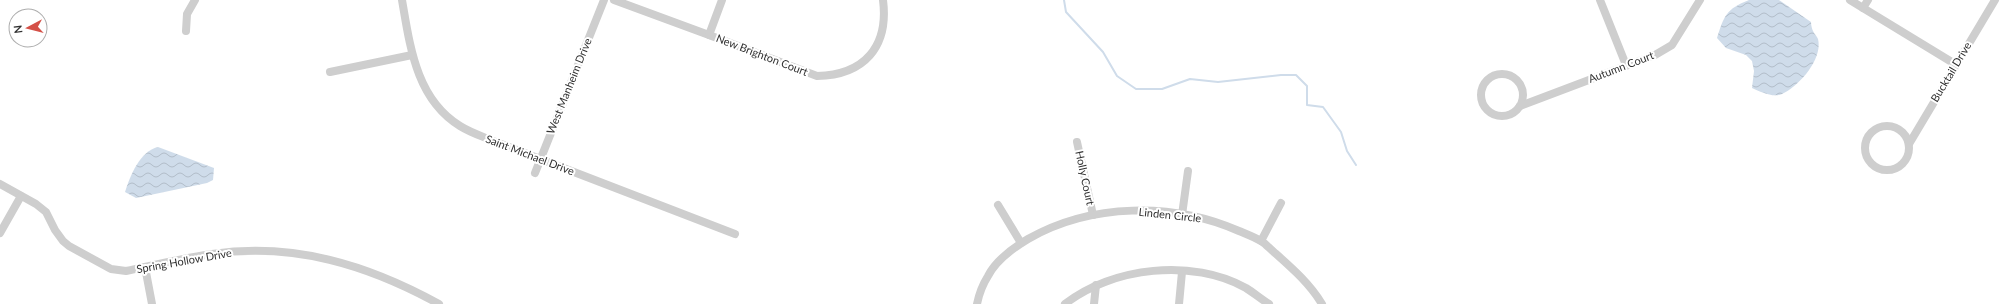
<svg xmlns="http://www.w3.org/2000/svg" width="2005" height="304" viewBox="0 0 2005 304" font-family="Lato,sans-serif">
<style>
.water{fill:url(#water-waves)}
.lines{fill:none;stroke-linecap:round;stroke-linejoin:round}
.stream{stroke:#cfdcea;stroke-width:2}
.street{stroke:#cecece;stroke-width:8}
.labels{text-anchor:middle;stroke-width:4;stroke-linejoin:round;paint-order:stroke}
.street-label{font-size:11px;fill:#313131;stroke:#fff}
</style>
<defs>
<pattern id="water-waves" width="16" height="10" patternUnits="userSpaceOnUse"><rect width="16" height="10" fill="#cfdcea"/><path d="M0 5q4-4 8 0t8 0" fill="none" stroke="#b2bdc9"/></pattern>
</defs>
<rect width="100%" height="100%" fill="#fff"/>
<!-- water -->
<g class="water">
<path d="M1749 0H1779L1811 22C1811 25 1812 29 1813 31 1814 34 1817 36 1818 39 1823 59 1799 86 1782 94 1773 98 1761 92 1752 88L1754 71 1752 61 1746 55 1726 48 1717 38C1724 16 1726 9 1749 0Z"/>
<path d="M158 147 214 168 213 180 207 183 136 198 125 192C130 176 140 151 158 147Z"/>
</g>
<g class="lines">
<!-- stream -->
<path class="stream" d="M1064 0 1066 12 1103 52 1117 76 1136 89H1162L1190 79 1218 82 1281 75H1296L1307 86V105L1323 107 1341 132 1347 151 1356 165"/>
<!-- street -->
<g class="street">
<path d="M402 0C410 46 416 99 460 126 471 133 484 137 496 142L735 234"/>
<path d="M614 0 709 35"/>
<path d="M722 0 709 35 817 76C864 75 889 47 883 0"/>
<path d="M1600 0 1626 65"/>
<path d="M1850 0 1955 64"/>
<path d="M1863 8 1868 0"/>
<path d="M186 31 187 14 195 0"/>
<path d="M330 72 412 55"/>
<circle cx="1502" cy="95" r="21"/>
<path d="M1520 106 1655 55 1672 45 1700 0"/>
<circle cx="1887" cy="148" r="22"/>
<path d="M1077 142 1093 215"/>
<path d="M1909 144 1995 0"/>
<path d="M535 173 604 0"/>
<path d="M0 184 36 204 46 212 55 230 63 241 69 246 111 269 126 271C155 265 183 258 212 254 294 242 368 265 439 304"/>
<path d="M998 205 1021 243"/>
<path d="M1182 215 1188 171"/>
<path d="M0 233 21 196"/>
<path d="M1261 241 1281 203"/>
<path d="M145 267 152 304"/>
<path d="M977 304C979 294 983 284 988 276 996 260 1013 248 1028 239 1091 203 1173 202 1239 231 1246 234 1254 237 1261 241 1266 244 1270 249 1275 253 1293 269 1310 284 1322 304"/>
<path d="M1065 304C1112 267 1193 258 1246 288 1254 293 1261 299 1269 304"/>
<path d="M1094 304 1096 285"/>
<path d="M1179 304 1182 272"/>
</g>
</g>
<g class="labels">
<!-- street labels -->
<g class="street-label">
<text transform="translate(762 55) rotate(21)" y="4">New Brighton Court</text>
<text transform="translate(1621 67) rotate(-21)" y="4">Autumn Court</text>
<text transform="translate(1951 72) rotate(-59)" y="4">Bucktail Drive</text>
<text transform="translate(569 86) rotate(-68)" y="4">West Manheim Drive</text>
<text transform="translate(530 155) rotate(21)" y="4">Saint Michael Drive</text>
<text transform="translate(1085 178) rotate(78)" y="4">Holly Court</text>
<text transform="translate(1170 215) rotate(6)" y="4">Linden Circle</text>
<text transform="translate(184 261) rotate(-10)" y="4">Spring Hollow Drive</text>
</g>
</g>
<!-- north arrow -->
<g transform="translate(28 28) rotate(263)"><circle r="19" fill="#ffffff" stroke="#adadad"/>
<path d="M0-3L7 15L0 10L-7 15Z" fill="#d45047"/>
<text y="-6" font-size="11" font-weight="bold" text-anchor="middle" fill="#313131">N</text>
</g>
</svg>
